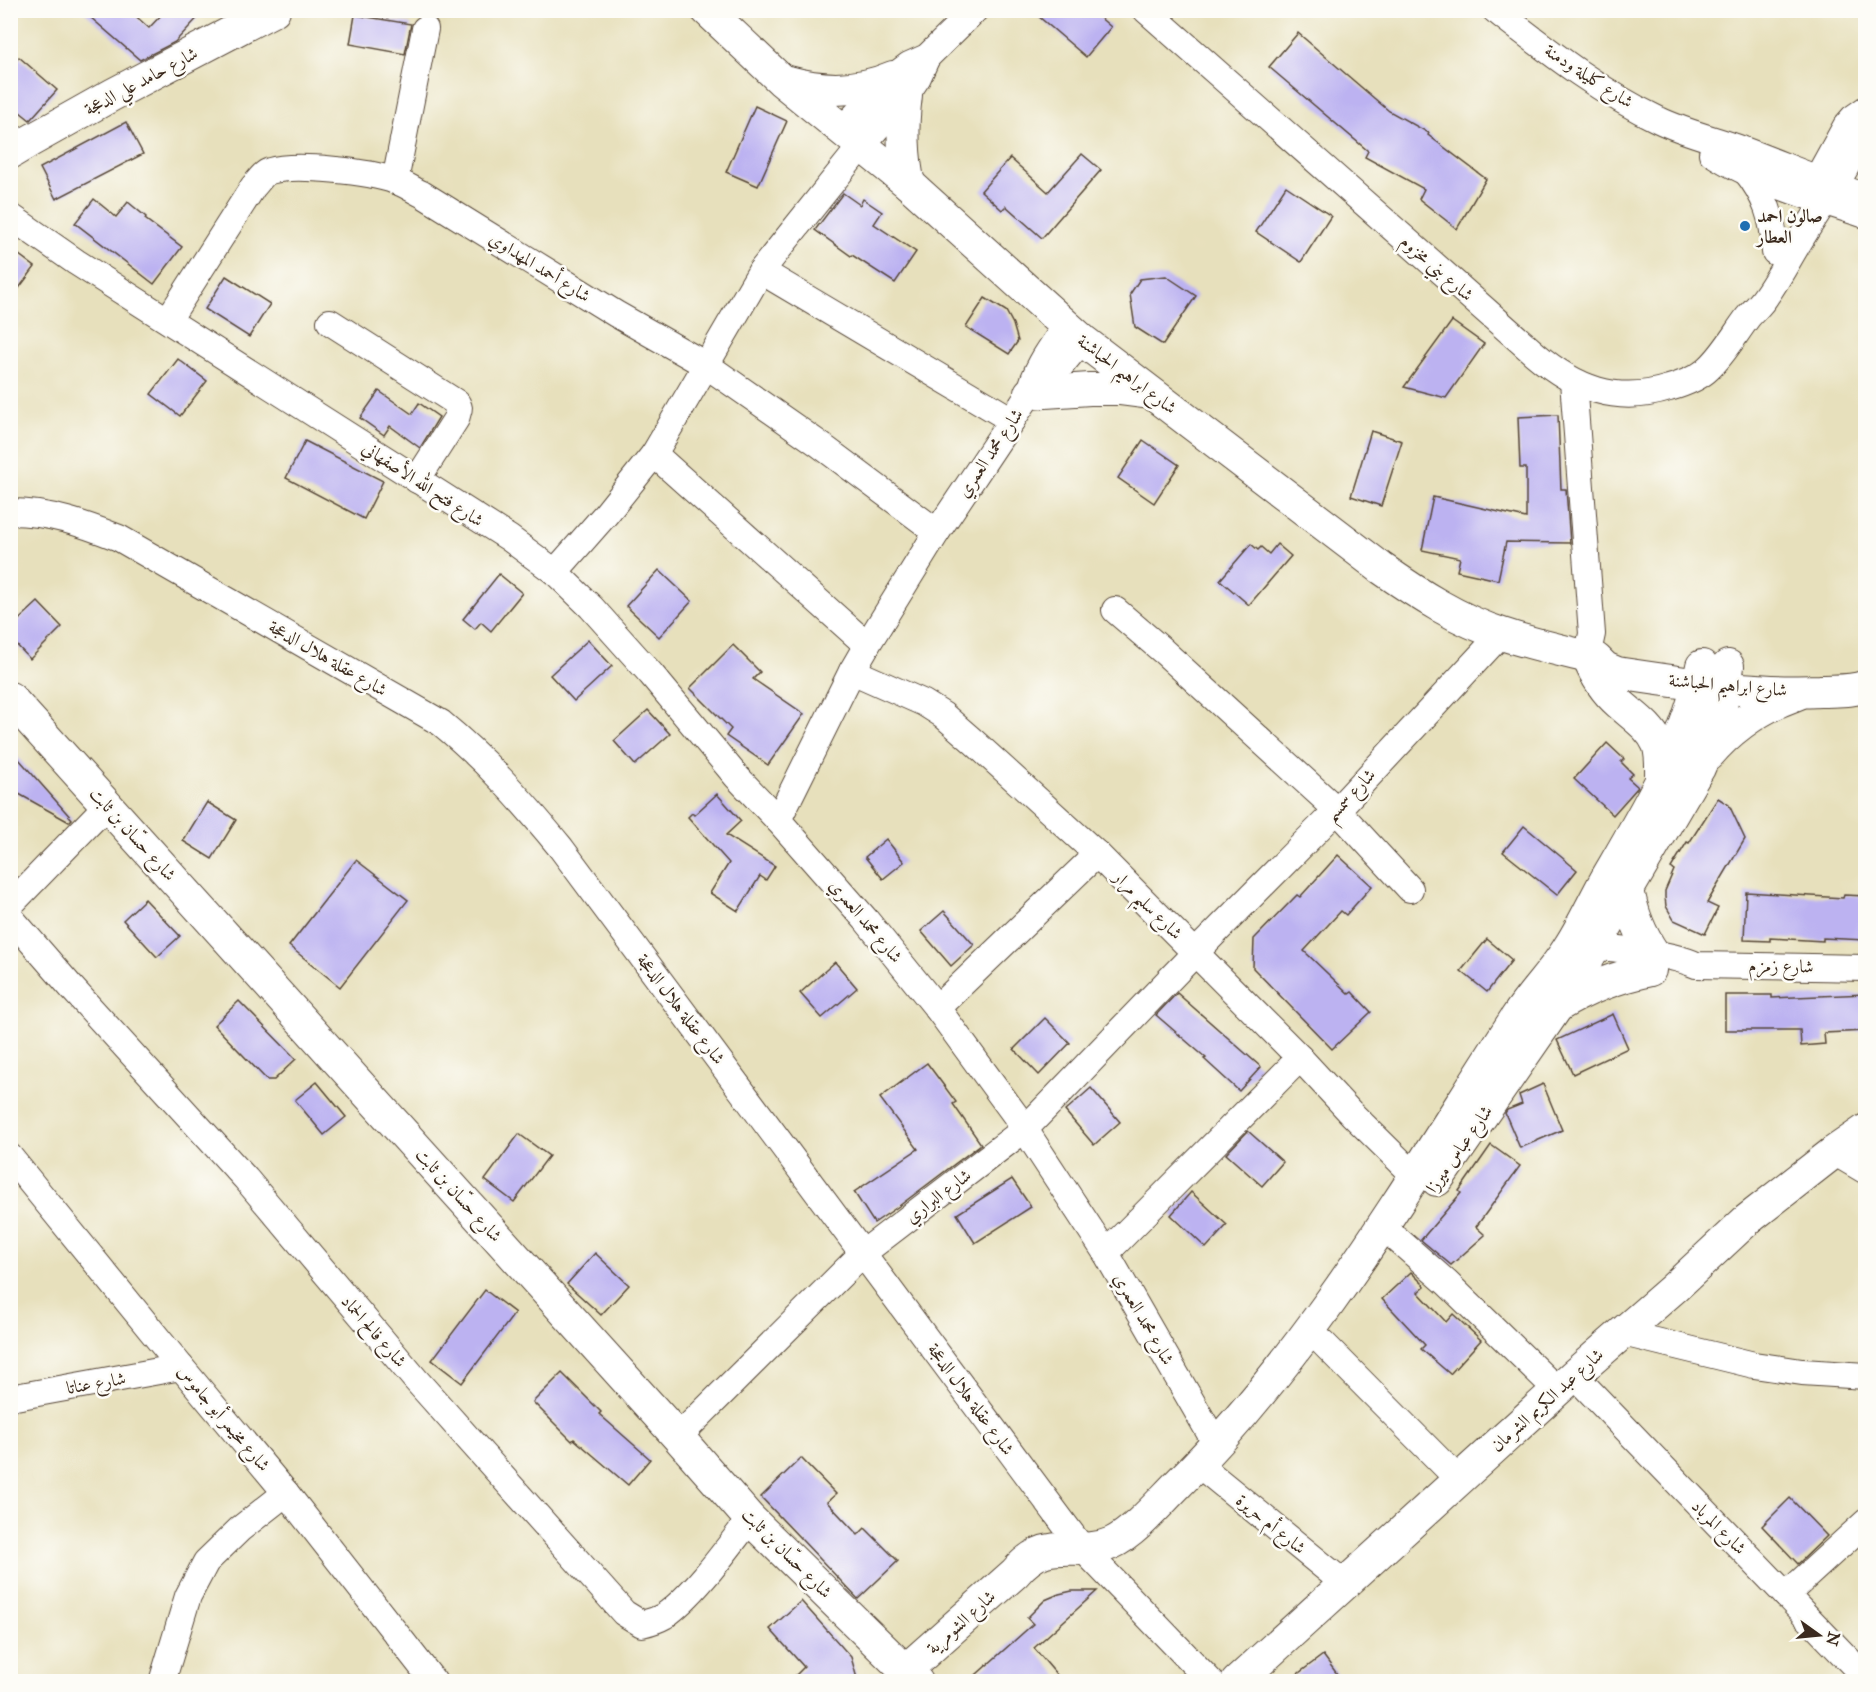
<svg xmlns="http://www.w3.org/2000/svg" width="1876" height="1692" viewBox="0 0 1876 1692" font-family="'IM FELL Great Primer',Amiri,serif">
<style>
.building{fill:#bcb2f1}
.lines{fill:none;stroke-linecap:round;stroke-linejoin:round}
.minor-casing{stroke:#554536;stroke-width:28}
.tertiary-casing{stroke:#554536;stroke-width:34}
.minor{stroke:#fff;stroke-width:26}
.tertiary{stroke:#fff;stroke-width:32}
.poi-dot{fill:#1f6fb2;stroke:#fdfcf7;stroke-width:2}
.labels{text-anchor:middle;stroke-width:5;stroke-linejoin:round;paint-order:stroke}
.street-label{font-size:18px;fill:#3b2a1e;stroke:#fdfcf7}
.poi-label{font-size:18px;font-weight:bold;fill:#3b2a1e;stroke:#fdfcf7;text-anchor:start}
</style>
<rect width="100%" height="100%" fill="#fdfcf7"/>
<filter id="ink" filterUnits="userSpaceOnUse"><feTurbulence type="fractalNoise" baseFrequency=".0167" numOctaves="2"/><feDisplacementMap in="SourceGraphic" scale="12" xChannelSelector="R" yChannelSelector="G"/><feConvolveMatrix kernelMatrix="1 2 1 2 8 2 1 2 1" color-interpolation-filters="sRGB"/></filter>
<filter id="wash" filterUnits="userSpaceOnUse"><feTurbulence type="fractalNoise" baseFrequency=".008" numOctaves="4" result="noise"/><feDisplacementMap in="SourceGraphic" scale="24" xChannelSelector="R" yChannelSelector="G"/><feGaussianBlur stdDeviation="1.35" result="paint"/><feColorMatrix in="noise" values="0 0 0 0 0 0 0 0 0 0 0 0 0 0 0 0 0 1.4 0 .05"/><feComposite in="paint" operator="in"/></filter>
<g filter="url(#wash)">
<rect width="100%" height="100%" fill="#e7e0bc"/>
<g id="blocks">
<!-- building -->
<g class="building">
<path d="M82 10H129L149 28 166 10H205L175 42 140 60Z"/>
<path d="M1031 10H1091L1111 27 1086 57Z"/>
<path d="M355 15 411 24 405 54 350 44Z"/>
<path d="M1298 33 1389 111 1429 133 1428 135 1486 179 1457 229 1419 199 1424 189 1365 157 1368 151 1269 67Z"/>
<path d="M19 57 57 90 30 120 10 104V67Z"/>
<path d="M755 106 787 121 758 186 726 172Z"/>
<path d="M126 122 143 154 56 199 40 168Z"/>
<path d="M1082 154 1101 170 1042 238 1006 206 1002 210 981 191 1010 158 1048 192Z"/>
<path d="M1286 186 1331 216 1301 262 1256 232Z"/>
<path d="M843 193 860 205 863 199 882 212 874 224 916 252 895 283 852 255 851 256 815 230Z"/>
<path d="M94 199 116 217 128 202 146 217 145 219 182 247 154 284 75 223Z"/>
<path d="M10 248 35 267 10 300Z"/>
<path d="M226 276 270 304 249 337 205 309Z"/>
<path d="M1166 276 1196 296 1163 345 1135 327 1130 294 1140 279Z"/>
<path d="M985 298 1006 311 1013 324 1018 341 1009 354 966 327Z"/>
<path d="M1452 321 1484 344 1446 398 1404 387Z"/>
<path d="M178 359 207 381 180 416 151 394Z"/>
<path d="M379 391 412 414 419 403 439 417 420 448 390 426 384 435 360 418Z"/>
<path d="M1558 415 1561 489H1566L1570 543 1506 542 1498 580 1457 571 1460 558 1422 550 1433 497 1526 518V468H1520L1518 417Z"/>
<path d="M1371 431 1402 441 1381 506 1351 496Z"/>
<path d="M1143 440 1179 465 1154 503 1118 478Z"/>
<path d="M305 441 383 481 364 519 286 478Z"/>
<path d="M1251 544 1258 550 1261 547 1269 554 1277 544 1291 556 1249 605 1220 580Z"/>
<path d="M659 570 692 601 659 637 626 606Z"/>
<path d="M499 574 522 593 491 631 481 622 475 629 463 619Z"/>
<path d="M38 602 62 627 30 659 10 638V628Z"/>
<path d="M588 640 612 666 574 701 550 675Z"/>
<path d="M733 645 760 672 753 679 804 714 768 765 726 736 731 729 690 688Z"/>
<path d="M648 710 670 734 635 765 614 741Z"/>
<path d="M1607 743 1624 759 1621 762 1633 774 1628 778 1638 787 1613 815 1574 779Z"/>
<path d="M10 749 72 819 69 822 10 789Z"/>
<path d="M717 794 741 821 726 835 775 866 766 880 760 876 738 911 710 893 729 863 688 817 692 813 694 815Z"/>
<path d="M1718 798 1729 805 1745 839 1707 903 1718 908 1705 934 1674 920 1666 906 1665 897V891L1674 870 1671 868 1687 842 1689 843Z"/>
<path d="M207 802 236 820 212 859 183 841Z"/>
<path d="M1524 826 1577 870 1557 895 1503 852Z"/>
<path d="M886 839 904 862 883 879 865 857Z"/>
<path d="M1338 855 1372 886 1346 915 1341 911 1304 951 1349 994 1352 992 1371 1012 1332 1049 1253 968 1254 939 1297 895 1300 897Z"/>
<path d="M356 860 408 900 340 987 289 946Z"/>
<path d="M1746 892 1843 898 1844 895 1866 896V940L1823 938V941L1770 938V941L1744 940Z"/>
<path d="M145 899 180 936 157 957 123 920Z"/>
<path d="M944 911 974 945 951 966 921 931Z"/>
<path d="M1487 939 1512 960 1487 992 1461 971Z"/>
<path d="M835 962 857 988 822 1018 800 993Z"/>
<path d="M1177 993 1261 1067 1239 1091 1204 1059 1206 1058 1156 1015Z"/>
<path d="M1866 994V1031L1824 1033 1825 1044 1801 1046 1800 1030H1725V995H1772V998Z"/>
<path d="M239 1001 296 1059 274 1080H267L214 1025Z"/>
<path d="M1613 1014 1628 1048 1573 1074 1557 1040Z"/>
<path d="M1045 1018 1070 1043 1039 1075 1014 1049Z"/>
<path d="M927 1063 956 1102 953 1104 981 1144 899 1206 874 1223 854 1192 918 1149 880 1098Z"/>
<path d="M317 1082 346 1117 324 1135 295 1100Z"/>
<path d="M1543 1084 1562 1130 1520 1148 1505 1113 1507 1110 1522 1104 1519 1095Z"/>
<path d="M1091 1088 1120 1122 1094 1145 1065 1111Z"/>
<path d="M1248 1131 1283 1162 1262 1186 1226 1154Z"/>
<path d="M519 1134 549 1156 514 1202 485 1180Z"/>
<path d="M1491 1145 1520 1166 1476 1227 1485 1235 1451 1265 1421 1240 1461 1193 1459 1191Z"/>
<path d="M1012 1179 1031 1207 975 1243 957 1214Z"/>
<path d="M1191 1192 1227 1225 1206 1248 1171 1215Z"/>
<path d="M595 1253 629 1285 601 1315 567 1284Z"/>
<path d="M1411 1272 1425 1286 1418 1292 1446 1322 1453 1314 1481 1340 1450 1374 1421 1349 1425 1345 1382 1299Z"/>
<path d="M485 1290 515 1313 462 1383 432 1360Z"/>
<path d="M562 1373 601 1412 599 1414 650 1459 628 1485 574 1439 572 1441 533 1402Z"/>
<path d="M801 1458 836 1494 827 1502 858 1535 865 1528 898 1561 858 1599 761 1497Z"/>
<path d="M1790 1498 1827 1536 1798 1564 1762 1526Z"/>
<path d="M1072 1591H1097L1034 1648 1063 1682H968L1033 1624 1027 1618 1045 1600 1059 1594Z"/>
<path d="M801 1601 851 1657 858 1682H789L804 1667 770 1629Z"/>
<path d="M1323 1655 1343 1682H1287Z"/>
</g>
</g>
</g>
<g filter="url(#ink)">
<use href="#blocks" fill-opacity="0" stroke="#554536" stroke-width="1.5"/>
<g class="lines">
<!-- minor casing -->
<g class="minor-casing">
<g id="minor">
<path d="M1146 10 1535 354C1575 388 1616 405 1669 388 1683 384 1699 378 1709 368 1725 353 1735 334 1748 317 1754 310 1761 304 1766 296 1778 279 1788 260 1799 242 1822 204 1849 168 1866 127"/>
<path d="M1495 10C1547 50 1600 92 1659 120 1686 133 1714 139 1741 149 1783 165 1824 182 1866 197"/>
<path d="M842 129 893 77 909 65 927 57 975 10"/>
<path d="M1712 153C1755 181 1816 199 1866 215"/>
<path d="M1745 170C1765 195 1774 219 1775 252"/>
<path d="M395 181 425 29"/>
<path d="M1808 195 1846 126 1853 118 1866 109"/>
<path d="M10 216 76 262 509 538 555 572 591 607 651 674 736 776 778 820"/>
<path d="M761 271 1012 420"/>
<path d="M168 320 253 187C258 182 263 173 270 171 295 163 371 172 396 181 405 184 413 190 422 194L616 314 706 365 819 444 937 532"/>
<path d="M330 322 457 403 459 408 456 419 417 480"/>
<path d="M1066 326C1051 348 1035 368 1030 393L937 532 867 645 852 671 778 820 866 920 937 1008 1016 1116 1106 1253 1216 1444"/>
<path d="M1573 381 1592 634 1587 657"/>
<path d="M1038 389 1049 380 1082 340"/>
<path d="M654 454 867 645"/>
<path d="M10 512C49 512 84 524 119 538L441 723C486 760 524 803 561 848L1082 1548 1211 1682"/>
<path d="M555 572 606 514 654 454 761 271 862 145 906 95 918 77 927 57"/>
<path d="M1115 610 1163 651 1337 810 1410 889"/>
<path d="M852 671 924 703 943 715 974 742 1097 854 1300 1058 1352 1114 1415 1176"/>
<path d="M10 905 107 805"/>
<path d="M10 917 71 987 246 1179 416 1380 624 1613 642 1624C650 1622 657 1620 664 1616 694 1595 727 1549 750 1519"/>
<path d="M1577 946C1608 947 1668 952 1696 965L1866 968"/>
<path d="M937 1008 1097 854"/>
<path d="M1834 1152 1866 1171"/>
<path d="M10 1157 181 1367 286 1493 434 1682"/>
<path d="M1397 1239 1447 1283 1557 1390"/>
<path d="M1106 1253 1300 1058"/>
<path d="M1623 1333 1754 1365 1802 1372 1866 1376"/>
<path d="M1322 1342 1459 1480"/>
<path d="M1574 1375 1866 1678"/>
<path d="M10 1398 181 1367"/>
<path d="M678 1437 863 1253 1025 1129 1195 953 1337 810 1501 634"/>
<path d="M1198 1464 1345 1584"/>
<path d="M1786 1595 1866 1522"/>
<path d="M162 1682 188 1596 206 1562 240 1529 286 1493"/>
</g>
</g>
<!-- tertiary casing -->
<g class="tertiary-casing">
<g id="tertiary">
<path d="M707 10 781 80 909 184 1082 340 1381 568C1418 594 1458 620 1502 634 1532 644 1564 651 1596 659L1605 668 1617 673C1684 683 1752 694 1820 691 1835 690 1851 692 1866 686"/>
<path d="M788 82C824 92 859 92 893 77"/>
<path d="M906 95C902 126 902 154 909 184"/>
<path d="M10 153 30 141 112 95 274 10"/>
<path d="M1030 393 1090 389H1119L1150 393"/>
<path d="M1588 657C1595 675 1605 691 1619 703 1633 716 1650 726 1658 744 1662 755 1661 769 1661 781"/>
<path d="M10 698 678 1437 750 1519 917 1682"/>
<path d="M1708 755C1732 727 1763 706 1797 694"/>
<path d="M1628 889C1632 913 1640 934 1654 954"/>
<path d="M1558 1006C1587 988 1616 977 1650 970"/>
<path d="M1437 1180 1557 1007 1588 958 1699 768C1714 733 1724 704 1728 666"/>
<path d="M906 1670 1015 1573C1049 1532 1075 1559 1112 1543 1134 1533 1161 1501 1178 1484 1315 1348 1412 1178 1516 1018 1532 993 1554 972 1569 947 1584 924 1595 898 1609 874 1647 809 1688 741 1702 666"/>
<path d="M1237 1682 1574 1375 1674 1288 1747 1220 1834 1152 1866 1130"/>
</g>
</g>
<!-- minor -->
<use href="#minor" class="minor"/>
<!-- tertiary -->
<use href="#tertiary" class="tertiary"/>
</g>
</g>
<!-- markers -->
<circle class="poi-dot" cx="1745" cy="226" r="6"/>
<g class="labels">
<!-- street labels -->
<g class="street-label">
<text transform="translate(1589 76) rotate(33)" y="6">شارع كليلة ودمنة</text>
<text transform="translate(141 81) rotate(-28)" y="6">شارع حامد علي الدعجة</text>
<text transform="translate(540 267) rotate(32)" y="6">شارع أحمد المهداوي</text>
<text transform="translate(1437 268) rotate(41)" y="6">شارع بني مخزوم</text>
<text transform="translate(1127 374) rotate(37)" y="6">شارع ابراهيم الحباشنة</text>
<text transform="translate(990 453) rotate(-56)" y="6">شارع محمد العمري</text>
<text transform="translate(423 484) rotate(33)" y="6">شارع فتح الله الأصفهاني</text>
<text transform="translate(328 658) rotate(30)" y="6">شارع عقلة هلال الدعجة</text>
<text transform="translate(1728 685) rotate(5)" y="6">شارع ابراهيم الحباشنة</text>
<text transform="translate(1350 795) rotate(-47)" y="6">شارع سمسم</text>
<text transform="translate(133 834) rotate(48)" y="6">شارع حسّان بن ثابت</text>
<text transform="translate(1148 905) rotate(45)" y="6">شارع سليم مرار</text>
<text transform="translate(866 921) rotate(50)" y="6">شارع محمد العمري</text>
<text transform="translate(1781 966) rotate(1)" y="6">شارع زمزم</text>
<text transform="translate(681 1009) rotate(53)" y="6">شارع عقلة هلال الدعجة</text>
<text transform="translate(1459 1149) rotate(-55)" y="6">شارع عباس ميرزا</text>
<text transform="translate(459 1195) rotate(48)" y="6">شارع حسّان بن ثابت</text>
<text transform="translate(938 1196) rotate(-37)" y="6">شارع البراري</text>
<text transform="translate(1144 1319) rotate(60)" y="6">شارع محمد العمري</text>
<text transform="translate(374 1331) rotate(49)" y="6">شارع فالح الحماد</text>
<text transform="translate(96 1383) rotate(-10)" y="6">شارع عناتا</text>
<text transform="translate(971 1399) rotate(54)" y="6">شارع عقلة هلال الدعجة</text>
<text transform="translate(1547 1400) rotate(-42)" y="6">شارع عبد الكريم الشرمان</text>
<text transform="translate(224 1418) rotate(50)" y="6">شارع مخيمر أبو جاموس</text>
<text transform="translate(1271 1524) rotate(39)" y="6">شارع أم حريرة</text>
<text transform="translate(1719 1527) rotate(45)" y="6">شارع المرباد</text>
<text transform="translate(787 1553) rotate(45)" y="6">شارع حسّان بن ثابت</text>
<text transform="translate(961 1622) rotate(-42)" y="6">شارع الشومرية</text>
</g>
<!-- poi labels -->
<g class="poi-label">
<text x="1757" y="222">صالون احمد<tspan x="1757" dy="21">العطار</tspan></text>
</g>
</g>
<!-- margin -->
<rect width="1876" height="1692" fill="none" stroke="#fdfcf7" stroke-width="36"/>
<!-- north arrow -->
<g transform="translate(1819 1635) rotate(105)" stroke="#fdfcf7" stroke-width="4.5" paint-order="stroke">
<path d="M0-4.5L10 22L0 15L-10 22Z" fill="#3b2a1e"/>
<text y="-9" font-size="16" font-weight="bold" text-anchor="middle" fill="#3b2a1e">N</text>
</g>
</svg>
